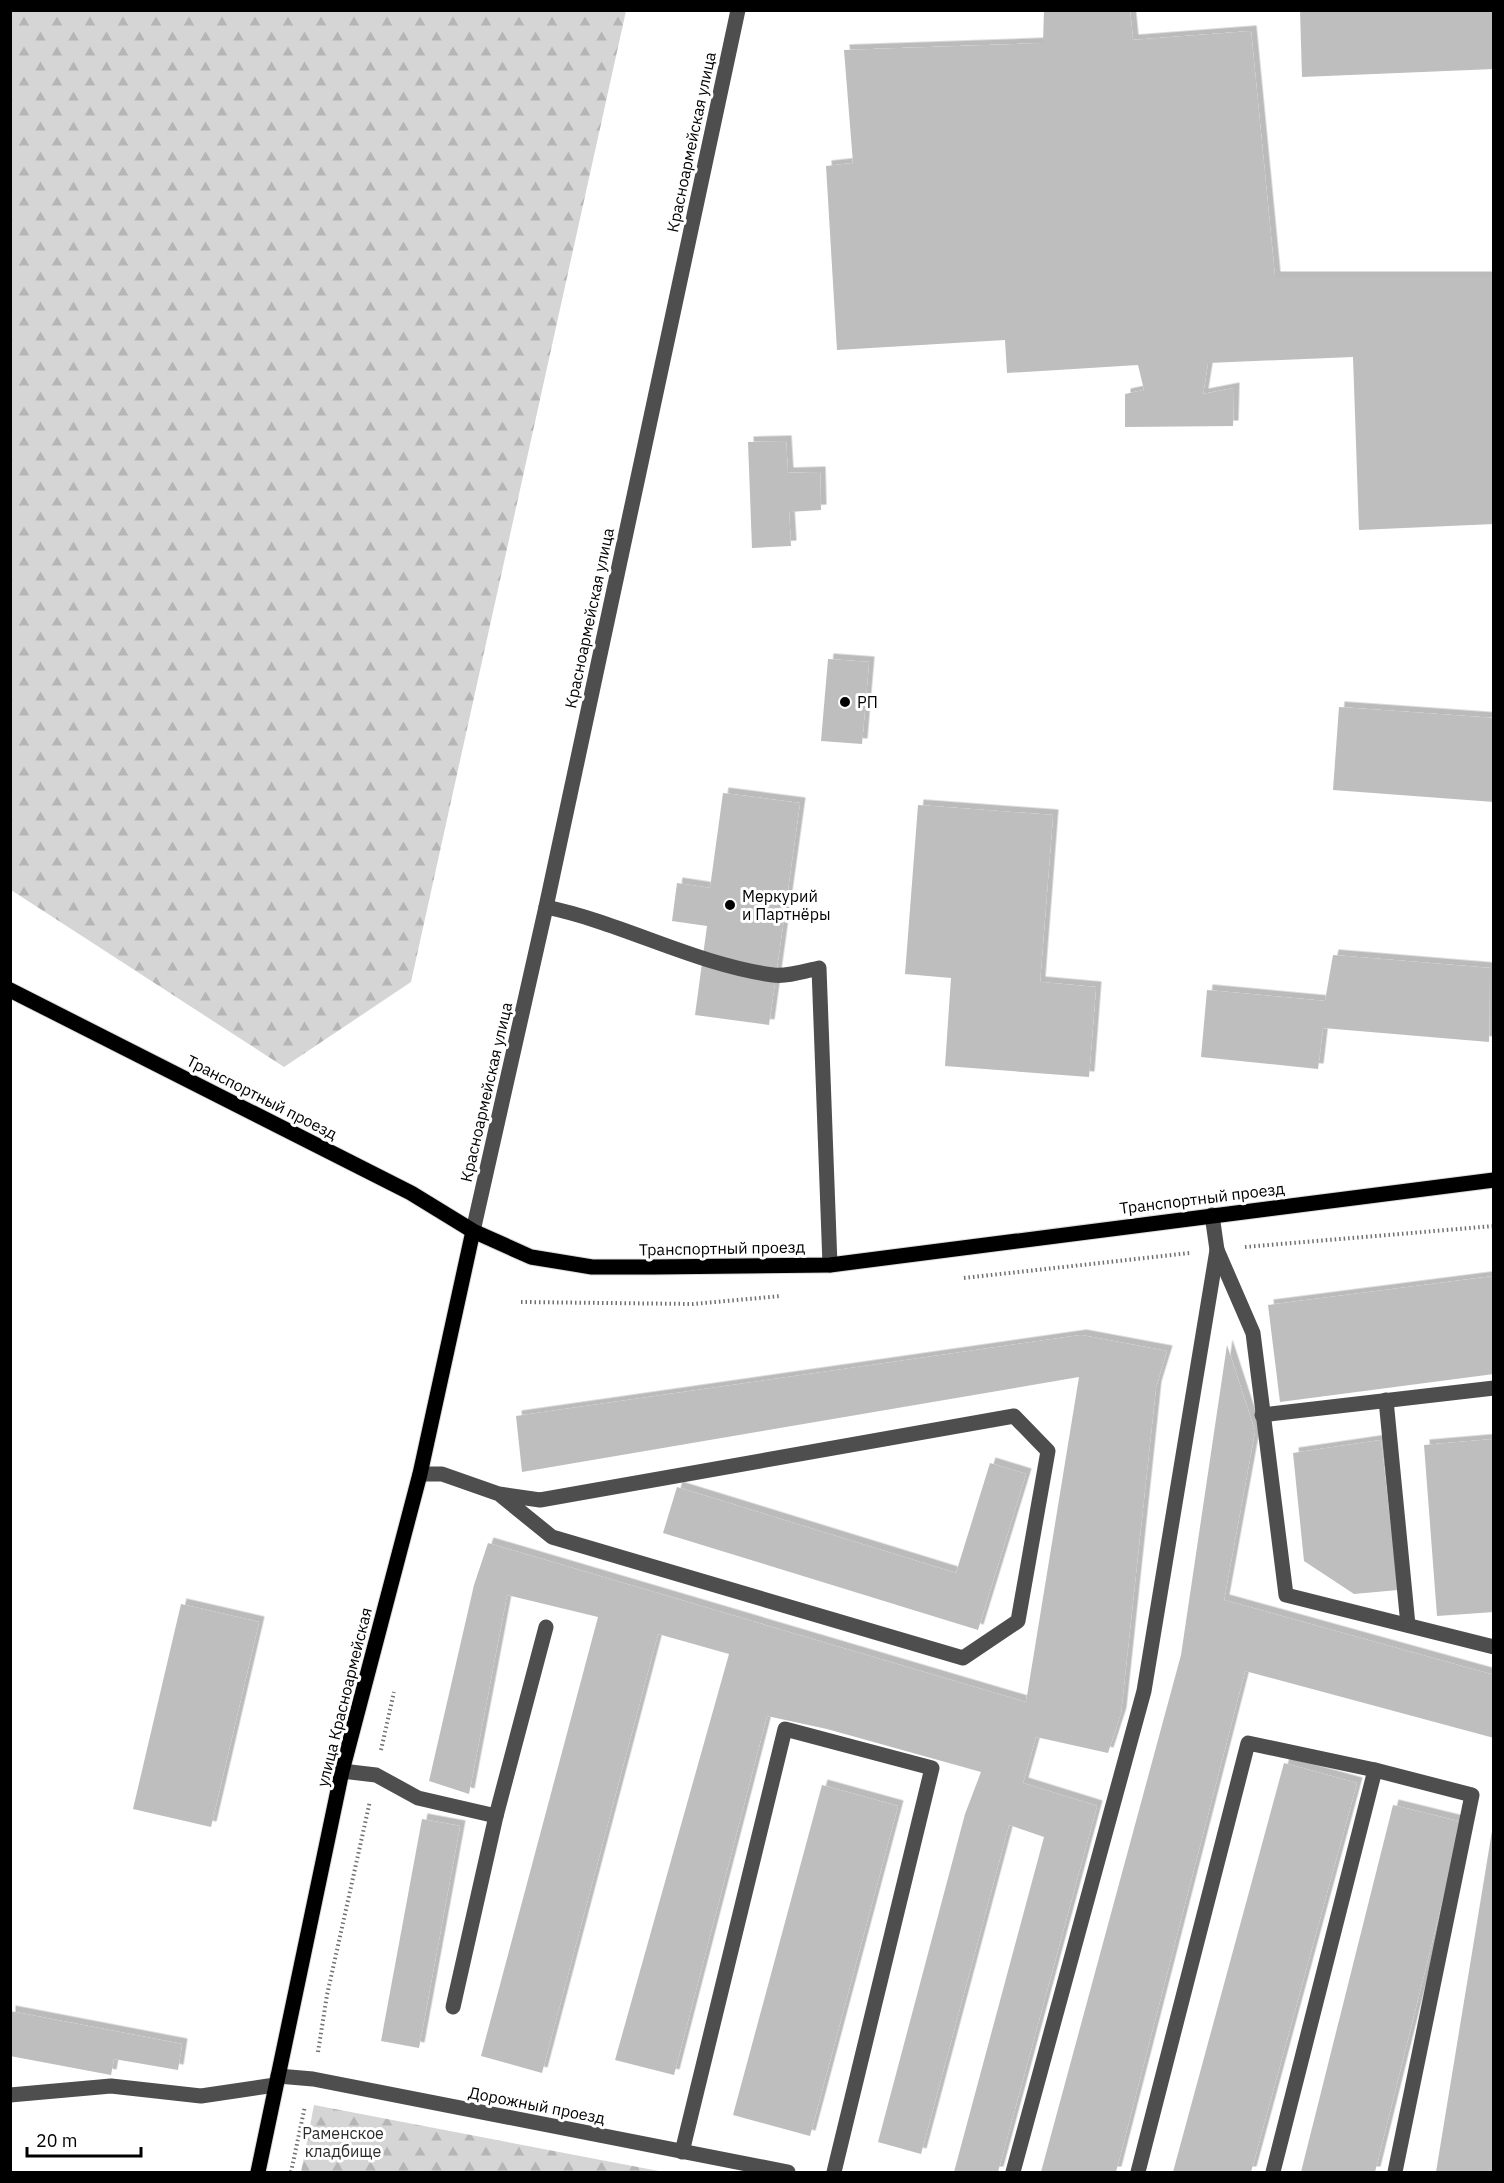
<svg xmlns="http://www.w3.org/2000/svg" width="1504" height="2183" viewBox="0 0 1504 2183" font-family="'IBM Plex Sans',sans-serif">
<style>
.forest{fill:url(#forest-firs)}
.building{fill:#bebebe;filter:url(#shadow)}
.lines{fill:none;stroke-linecap:round;stroke-linejoin:round}
.major-casing{stroke:#dbdbdb;stroke-width:17}
.path{stroke:#707070;stroke-width:4;stroke-dasharray:1.5 3;stroke-linecap:butt}
.minor{stroke:#4e4e4e;stroke-width:15}
.major{stroke:#000;stroke-width:15}
.poi-dot{fill:#000;stroke:#fff;stroke-width:2}
.labels{text-anchor:middle;stroke-width:6;stroke-linejoin:round;paint-order:stroke}
.street-label{font-size:16px;fill:#000;stroke:#fff}
.poi-label{font-size:16px;fill:#000;stroke:#fff;text-anchor:start}
.park-label{font-size:16px;fill:#2c2c2c;stroke:#fff}
</style>
<defs>
<pattern id="forest-firs" width="22" height="20" patternUnits="userSpaceOnUse" patternTransform="scale(1.5)"><rect width="22" height="20" fill="#d5d5d5"/><path d="M5 1l3.5 6h-7zM16 11l3.5 6h-7z" fill="#b5b5b5"/></pattern>
<filter id="shadow"><feDropShadow dx="5.5" dy="-5.5" stdDeviation="0" flood-color="#0004"/></filter>
</defs>
<rect width="100%" height="100%" fill="#fff"/>
<!-- forest -->
<g class="forest">
<path d="M10 11H626L411 982 284 1067 11 890Z"/>
<path d="M314 2105 664 2172H301Z"/>
</g>
<!-- building -->
<g class="building">
<path d="M1044 10H1130L1133 40 1251 31 1275 277H1494V524L1359 530 1353 357 1208 363 1203 394 1234 388 1233 426 1125 427V394L1144 390 1138 365 1007 373 1005 340 837 350 826 166 853 163 844 50 1043 43Z"/>
<path d="M1300 10H1494V69L1302 77Z"/>
<path d="M786 441 788 473 820 472 821 510 789 512 791 546 752 548 748 442Z"/>
<path d="M828 659 869 662 862 744 821 741Z"/>
<path d="M1339 707 1494 718V802L1333 790Z"/>
<path d="M723 793 800 803 769 1025 695 1015 707 926 672 921 677 883 710 888Z"/>
<path d="M918 805 1053 815 1040 982 1096 987 1089 1077 945 1066 951 978 905 974Z"/>
<path d="M1333 955 1490 968 1489 1042 1323 1028 1318 1069 1201 1057 1207 990 1325 1001Z"/>
<path d="M1494 1276V1374L1280 1402 1268 1305Z"/>
<path d="M1081 1335 1167 1351 1156 1387 1121 1713 1108 1753 1036 1737 1023 1783 1097 1806 998 2172H954L1044 1837 1009 1825 921 2154 878 2142 965 1814 981 1772 827 1729 767 1716 674 2075 615 2060 729 1654 658 1634 542 2073 481 2056 598 1617 507 1595 469 1794 429 1781 474 1585 488 1543 1026 1702 1079 1377 522 1472 516 1416Z"/>
<path d="M1227 1345 1255 1431 1224 1600 1494 1675V1738L1245 1671 1116 2172H1041L1181 1655Z"/>
<path d="M1494 1439V1612L1437 1616 1424 1445Z"/>
<path d="M1381 1440 1398 1590 1354 1594 1304 1561 1293 1453Z"/>
<path d="M990 1463 1026 1474 978 1630 663 1533 677 1487 956 1573Z"/>
<path d="M181 1604 259 1622 211 1827 133 1809Z"/>
<path d="M1284 1763 1357 1783 1251 2172H1173Z"/>
<path d="M822 1785 898 1806 810 2136 733 2115Z"/>
<path d="M1393 1805 1462 1822 1375 2172H1301Z"/>
<path d="M422 1819 460 1826 419 2048 381 2041Z"/>
<path d="M1492 1831 1494 2172H1436Z"/>
<path d="M10 2011 182 2044 178 2070 114 2059 111 2075 10 2056Z"/>
</g>
<g class="lines">
<!-- major casing -->
<g class="major-casing">
<g id="major">
<path d="M10 990 411 1193 473 1231 531 1257 592 1267H653L830 1265 1494 1180"/>
<path d="M258 2172 342 1771 420 1474 473 1231"/>
</g>
</g>
<!-- path -->
<g class="path">
<path d="M1245 1247 1494 1226"/>
<path d="M964 1278 1190 1253"/>
<path d="M521 1302 693 1304 781 1296"/>
<path d="M381 1750 394 1692"/>
<path d="M318 2052 327 1995 370 1801"/>
<path d="M291 2172 305 2106"/>
</g>
<!-- minor -->
<g class="minor">
<path d="M546 907C623 923 694 964 773 975 787 977 805 971 819 968L830 1265"/>
<path d="M473 1231 546 907 738 10"/>
<path d="M1217 1250 1253 1333 1286 1595 1494 1647"/>
<path d="M1386 1400 1408 1625"/>
<path d="M1262 1415 1494 1388"/>
<path d="M420 1474H442L499 1494 552 1537 963 1658 1018 1621 1048 1451 1014 1416 540 1500 499 1494"/>
<path d="M342 1771 376 1775 418 1798 496 1816 546 1627"/>
<path d="M453 2007 496 1816"/>
<path d="M278 2076 313 2079 788 2172"/>
<path d="M10 2095 111 2086 201 2096 275 2085"/>
<path d="M682 2152 785 1729 932 1768 834 2172"/>
<path d="M1013 2172 1144 1691 1217 1250 1212 1215"/>
<path d="M1138 2172 1248 1743 1375 1770 1472 1795 1395 2172"/>
<path d="M1273 2172 1375 1770"/>
</g>
<!-- major -->
<use href="#major" class="major"/>
</g>
<!-- markers -->
<g class="poi-dot">
<circle cx="845" cy="702" r="6"/>
<circle cx="730" cy="905" r="6"/>
</g>
<g class="labels">
<!-- street labels -->
<g class="street-label">
<text transform="translate(691 142) rotate(-78)" y="6">Красноармейская улица</text>
<text transform="translate(589 618) rotate(-78)" y="6">Красноармейская улица</text>
<text transform="translate(486 1092) rotate(-77)" y="6">Красноармейская улица</text>
<text transform="translate(262 1097) rotate(27)" y="6">Транспортный проезд</text>
<text transform="translate(1202 1198) rotate(-7)" y="6">Транспортный проезд</text>
<text transform="translate(722 1248) rotate(-1)" y="6">Транспортный проезд</text>
<text transform="translate(344 1697) rotate(-76)" y="6">улица Красноармейская</text>
<text transform="translate(537 2105) rotate(11)" y="6">Дорожный проезд</text>
</g>
<!-- poi labels -->
<g class="poi-label">
<text x="857" y="708">РП</text>
<text x="742" y="902">Меркурий<tspan x="742" dy="18">и Партнёры</tspan></text>
</g>
<!-- park labels -->
<g class="park-label">
<text x="343" y="2139">Раменское<tspan x="343" dy="18">кладбище</tspan></text>
</g>
</g>
<!-- border -->
<rect width="1504" height="2183" fill="none" stroke="#000000" stroke-width="24"/>
<!-- scale -->
<path d="M27 2147v9h114v-9" fill="none" stroke="#000000" stroke-width="3"/>
<text x="36" y="2147" font-size="18" fill="#000000" stroke="#ffffff" stroke-width="4.5" paint-order="stroke">20 m</text>
</svg>
